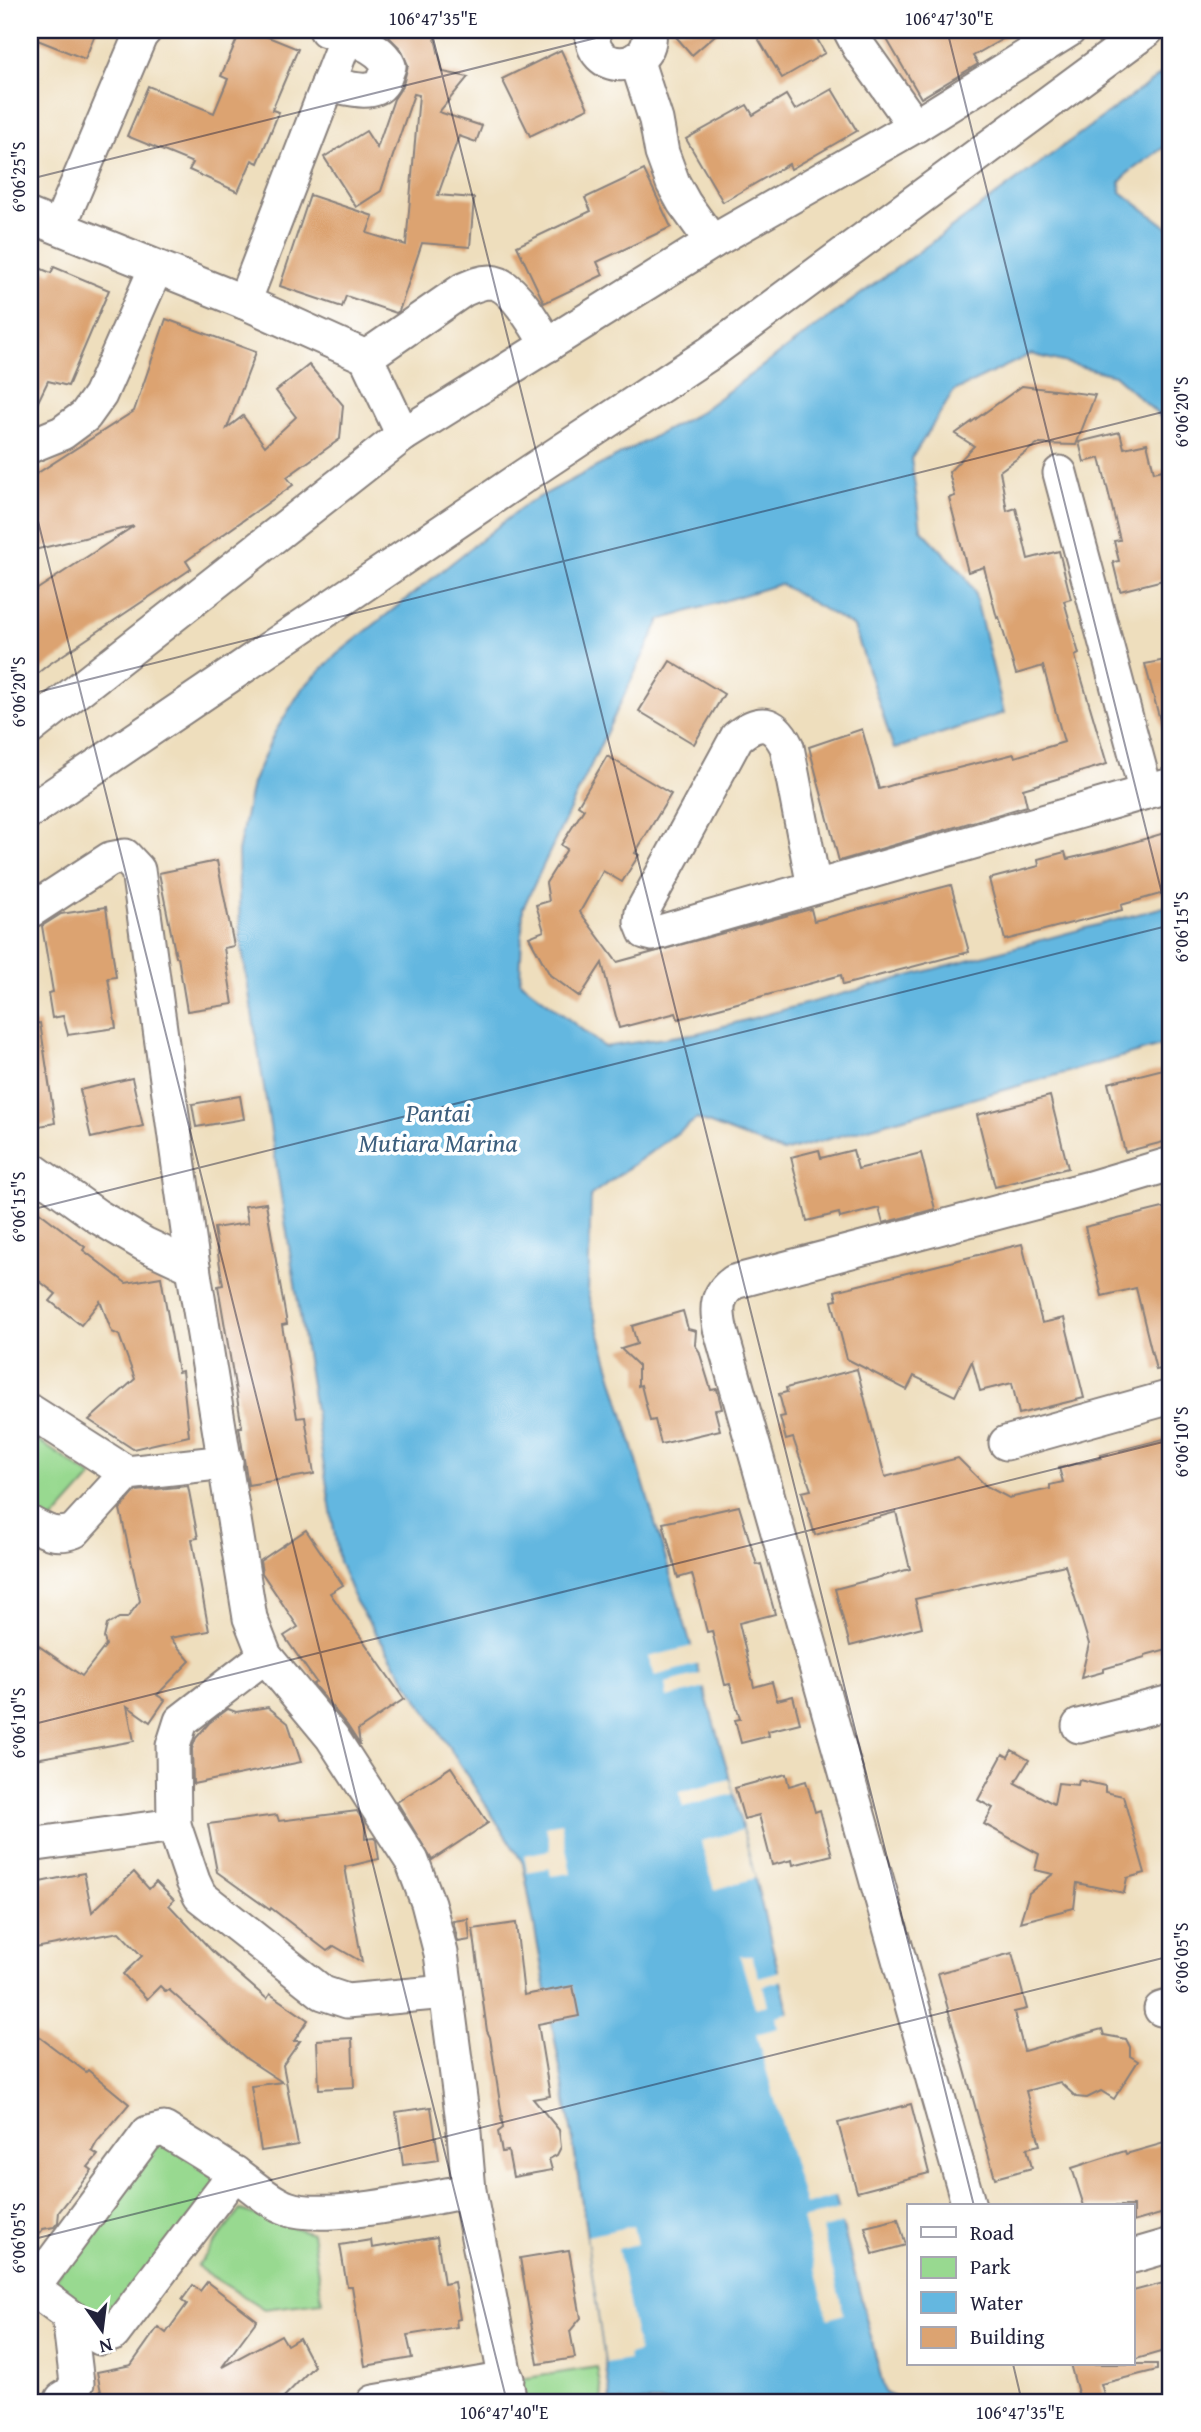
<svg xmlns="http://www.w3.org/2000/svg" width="1201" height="2432" viewBox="0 0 1201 2432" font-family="'Gentium Book Plus',serif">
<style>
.green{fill:#98d990;stroke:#5d7e66;stroke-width:2}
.water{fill:#64b7e0;stroke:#436c8e;stroke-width:2}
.pier{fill:#eedebd}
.building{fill:#dca371}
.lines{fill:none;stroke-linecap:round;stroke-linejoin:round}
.minor-casing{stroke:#88807c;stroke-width:37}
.minor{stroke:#fff;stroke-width:33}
.ticks{fill:none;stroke:#22223b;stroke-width:2;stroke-opacity:0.45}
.labels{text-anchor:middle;stroke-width:7;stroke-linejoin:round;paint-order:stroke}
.water-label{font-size:26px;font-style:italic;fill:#3c5e7d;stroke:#fff}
.neatline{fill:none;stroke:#22223b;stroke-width:2.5}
.ticks-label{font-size:18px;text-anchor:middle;fill:#22223b}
</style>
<rect width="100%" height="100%" fill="#fff"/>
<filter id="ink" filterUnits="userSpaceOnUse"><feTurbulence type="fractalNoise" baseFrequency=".0143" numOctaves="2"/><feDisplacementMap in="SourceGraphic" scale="14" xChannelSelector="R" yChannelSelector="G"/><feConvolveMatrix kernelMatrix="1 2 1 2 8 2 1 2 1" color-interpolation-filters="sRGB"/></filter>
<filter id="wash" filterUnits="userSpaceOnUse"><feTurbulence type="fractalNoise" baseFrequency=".00686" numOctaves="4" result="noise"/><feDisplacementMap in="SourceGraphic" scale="28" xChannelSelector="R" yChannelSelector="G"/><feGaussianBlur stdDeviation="1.57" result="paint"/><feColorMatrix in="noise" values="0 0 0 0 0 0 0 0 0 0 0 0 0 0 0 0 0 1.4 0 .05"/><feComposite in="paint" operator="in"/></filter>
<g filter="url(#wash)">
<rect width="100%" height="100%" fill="#eedebd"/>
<!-- green -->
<g class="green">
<path d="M30 1435 92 1477 47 1527 30 1516Z"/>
<path d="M164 2136 221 2177 107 2328 45 2293Z"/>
<path d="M240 2210 312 2233 322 2302 264 2309 197 2267Z"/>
<path d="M597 2367 603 2402H523L520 2379Z"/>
</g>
<!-- water -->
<path class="water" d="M1171 67V142L1128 173 1120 182 1121 192 1171 230V426L1114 375 1031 354 954 391 911 459 921 529 963 573 974 591 1004 713 894 749 854 627 780 584 660 620 523 908 520 981 604 1047 698 1033 1171 905V1043L783 1152 697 1119 591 1195 588 1294 727 1768 885 2393 904 2402H611L572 2135 523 1863 356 1602 339 1562 240 936 238 852 252 783 275 732 302 689 336 655 526 504 697 414Z"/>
<!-- pier -->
<g class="pier">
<path d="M693 1646 705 1688 667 1698 665 1683 700 1674 698 1664 655 1676 648 1657Z"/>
<path d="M730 1779 733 1794 683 1807 679 1792Z"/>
<path d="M561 1823 571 1873 551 1876 549 1868 527 1872 524 1855 550 1850 546 1826Z"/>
<path d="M742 1830 755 1878 714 1890 701 1841Z"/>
<path d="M740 1956H752L759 1977 781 1971 783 1980 763 1986 768 2005 755 2008Z"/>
<path d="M792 2012 839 2195 805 2205 756 2034 778 2028 776 2016Z"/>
<path d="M842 2208 846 2223 822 2229 844 2314 828 2319 802 2219Z"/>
<path d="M633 2226 637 2244 618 2249 639 2352 628 2355 629 2360 606 2364 587 2236Z"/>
<path d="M1171 2375V2402H1122L1146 2384Z"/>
</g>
<g id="blocks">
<!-- building -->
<g class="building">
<path d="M30 30H97L85 59 30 37Z"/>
<path d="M241 30H251L298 49 272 110 279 112 258 163 252 160 238 192 189 170 193 163 127 136 148 86 214 113 228 79 221 76Z"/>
<path d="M389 30H433L443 72 468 77 439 112 482 126 476 142 459 136 438 195 474 198 470 247 422 243 399 311 396 313 346 296 342 307 280 286 310 195 373 216 367 233 406 245 419 95 414 94 381 191 356 207 324 157 366 131 377 148 394 99 403 85 408 65 401 49 389 37Z"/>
<path d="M670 30H721L692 55Z"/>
<path d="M753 30H812L825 53 782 78Z"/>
<path d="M896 30H1018L973 56 978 64 921 98 885 36Z"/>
<path d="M561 50 588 108 530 136 502 79Z"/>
<path d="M832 89 857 131 791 169 789 164 723 202 686 139 747 105 753 115 786 95 795 110Z"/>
<path d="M644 170 671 227 597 262 603 275 544 303 517 246 591 211 585 198Z"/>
<path d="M30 264 51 273 54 267 109 290 68 386 48 381 30 418Z"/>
<path d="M166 319 256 352 227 428 243 416 265 446 296 417 276 391 309 365 343 405 340 439 287 477 293 485 186 561 191 569 48 665 30 679V594L134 526 30 551V475L36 474 134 411Z"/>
<path d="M1022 386 1095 395 1076 445 1037 444 1000 471 1007 511 1016 508 1028 559 1059 551 1071 599 1064 601 1079 654 1075 656 1107 764 1023 789 1027 806 839 861 809 747 862 729 879 789 910 780 1014 754 1015 757 1064 742 1043 666 1016 674 999 617 997 618 984 567 968 572 949 498 955 496 949 472 974 446 955 434Z"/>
<path d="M1120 432 1124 448 1147 443 1154 472 1171 468V578L1120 591 1113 562 1119 561 1114 541 1120 540 1100 458 1084 462 1079 442Z"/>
<path d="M1171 659V739H1165L1145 664Z"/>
<path d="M670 661 724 694 694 744 639 711Z"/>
<path d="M607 756 671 794 635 853 639 855 622 882 603 871 580 912 617 962 811 909 814 921 951 885 969 952 843 985 841 975 678 1019 676 1013 619 1028 602 963 580 997 550 975 529 937 544 931 536 905 549 901 546 883 567 849 561 845 584 809 578 805Z"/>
<path d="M1171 831V891L1121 905 1122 910 1005 940 989 879 1039 866 1038 859 1065 852 1067 859 1107 850Z"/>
<path d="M217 861 234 946 224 948 233 1004 187 1011 178 957H176L159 873Z"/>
<path d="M106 907 116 977 108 978 116 1028 68 1035 63 1016 52 1018 48 993 53 992 42 926 61 914Z"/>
<path d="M40 1023 55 1123 30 1128V1024Z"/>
<path d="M1171 1067V1140L1125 1152 1108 1083Z"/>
<path d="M132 1078 143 1126 91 1138 80 1090Z"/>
<path d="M240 1096 244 1119 196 1127 192 1104Z"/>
<path d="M1050 1096 1068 1168 995 1187 977 1115Z"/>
<path d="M819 1150 821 1158 853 1150 858 1169 921 1153 935 1209 883 1223 879 1208 840 1218 839 1213 807 1221 791 1157Z"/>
<path d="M266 1203 287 1324 282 1325 297 1418 305 1417 314 1474 248 1485 239 1427H242L218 1286 223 1285 214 1228 248 1223 245 1206Z"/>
<path d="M30 1205 85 1247 83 1250 126 1283 161 1277 178 1372 182 1371 189 1436 133 1449 89 1420 135 1379 119 1335 112 1332 100 1301 81 1325 50 1301 56 1294 30 1274Z"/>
<path d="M1171 1206V1367L1156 1370 1136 1288 1102 1296 1085 1227Z"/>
<path d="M1022 1244 1042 1323 1064 1318 1084 1398 1019 1414 1012 1383 980 1391 972 1361 955 1396 914 1376 907 1390 847 1359 832 1301 837 1300 835 1291Z"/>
<path d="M683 1311 688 1329 696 1331 695 1345 699 1351 711 1390 717 1389 722 1409 715 1410 720 1430 661 1444 655 1420 650 1421 641 1385 638 1386V1365L621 1349 637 1344 632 1326Z"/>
<path d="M857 1369 885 1477 958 1458 986 1486 1009 1498 1050 1489V1485L1063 1482 1059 1468 1101 1458V1455L1168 1438 1171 1451V1648L1145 1655V1657L1103 1669V1672L1081 1678 1089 1644 1065 1565 915 1599 922 1627 850 1646 835 1589 910 1569 896 1512 815 1535 802 1492 811 1490 793 1438 786 1440 780 1417 785 1416 779 1394 787 1392 786 1388Z"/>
<path d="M188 1486 198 1538 192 1539 209 1631 170 1638 190 1661 157 1695 165 1700 150 1722 127 1706 134 1741 30 1760V1640L82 1676 106 1645 104 1638 107 1625 119 1618H127L140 1601 120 1509 136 1491Z"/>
<path d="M739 1506 757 1565 761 1564 775 1614 739 1623 754 1687 772 1682 777 1700 793 1696 800 1723 768 1731 769 1736 741 1743 735 1720 740 1719 730 1684 725 1685 712 1631 707 1632 692 1574 678 1578 663 1523Z"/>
<path d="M306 1530 343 1585 330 1593 404 1699 358 1730 360 1745 347 1725 313 1684 316 1682 284 1636 298 1627 262 1573 260 1561Z"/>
<path d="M268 1707 288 1723 301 1762 193 1784 192 1749 196 1738 209 1723 228 1709 236 1712Z"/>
<path d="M1012 1750 1029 1760 1015 1783 1054 1804 1058 1783 1078 1785 1079 1780 1105 1786V1792L1123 1796 1145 1873 1127 1878 1124 1893 1077 1883 1074 1908 1020 1922 1029 1893 1053 1874 1035 1870 1039 1854 984 1824 993 1808 978 1800 1003 1754 1008 1757Z"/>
<path d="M451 1767 488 1823 432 1860 397 1802Z"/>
<path d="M786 1774 789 1786 806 1781 815 1812 820 1810 832 1855 793 1865 792 1860 772 1865 759 1815 744 1819 735 1788Z"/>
<path d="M357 1811 365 1824V1839L374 1838 376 1840 379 1859 345 1867 362 1962 334 1946 327 1951 271 1908 270 1910 217 1872 208 1824 277 1815 279 1821Z"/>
<path d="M134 1872 149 1889 156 1882 174 1900 169 1905 212 1951 267 1999 270 1994 308 2020 294 2041H300L283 2065 298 2145 261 2151 251 2086 282 2082 247 2059 169 1990 166 1992 160 1986 147 1999 123 1974 142 1956 119 1932 30 1949V1884L84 1873 92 1912Z"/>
<path d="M468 1919 470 1940 458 1942 453 1921Z"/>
<path d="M516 1923 524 1995 573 1986 579 2016 538 2024 550 2096 533 2099 559 2130 561 2147 557 2155 549 2159 552 2170 513 2177 508 2151 502 2152 498 2132 503 2128 501 2116H502L490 2037 487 2031 473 1929Z"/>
<path d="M1012 1953 1027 2009 1014 2012 1024 2051 1102 2029 1104 2035 1126 2039 1130 2047V2056L1138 2061 1114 2099 1101 2091 1087 2098 1076 2097 1060 2082 1026 2091 1040 2145 1027 2148 1032 2168 995 2178 938 1973Z"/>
<path d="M30 2030 86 2072 88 2070 129 2104 97 2142 92 2151 98 2155 88 2167 92 2170 59 2212 58 2222 54 2227 43 2229 30 2247Z"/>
<path d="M352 2038 354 2087 319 2089 317 2040Z"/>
<path d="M911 2104 929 2173 857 2192 838 2123Z"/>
<path d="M431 2107 439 2160 403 2165 396 2112Z"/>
<path d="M1171 2141V2211L1133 2222V2206H1084L1072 2168 1125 2151 1126 2154Z"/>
<path d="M898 2219 906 2245 873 2254 865 2227Z"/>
<path d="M437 2237 444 2284 454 2282 460 2319 456 2320 457 2327 407 2335 412 2358 365 2366 352 2286H347L340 2245 371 2240 372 2248Z"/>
<path d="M569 2250 581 2318 570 2331 575 2358 538 2364 520 2258Z"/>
<path d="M1171 2281V2349L1133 2360V2291Z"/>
<path d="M207 2282 257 2320 222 2367 281 2335 287 2345 299 2338 314 2366 279 2402H103L97 2372 131 2365 158 2327 166 2333 187 2304 182 2300 193 2285 200 2291Z"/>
<path d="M1070 2364H1157V2370L1101 2384 1104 2394 1080 2400Z"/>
</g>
</g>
</g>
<g filter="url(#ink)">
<use href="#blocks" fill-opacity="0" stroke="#88807c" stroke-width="2"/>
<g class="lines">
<!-- minor casing -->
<g class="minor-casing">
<g id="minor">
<path d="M326 30C347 36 380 45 389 66 387 71 385 78 383 82 373 98 342 86 328 84"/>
<path d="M593 30C587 76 655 74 649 30"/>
<path d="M850 30 859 47 915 126"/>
<path d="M636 59 656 120 662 153 673 183 684 203 712 242"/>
<path d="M30 216 244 302 366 357 403 435"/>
<path d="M59 227 140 36 145 30"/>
<path d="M244 302 349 30"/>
<path d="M366 357 463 290C472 286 480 282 490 282 514 283 535 326 548 345"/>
<path d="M30 446 62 433 85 416 100 395 156 268"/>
<path d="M1060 473 1146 792"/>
<path d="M30 728 403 435 712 242 915 126 1069 30"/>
<path d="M30 811 524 476 710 353 1147 30"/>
<path d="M814 887 787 747C774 720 759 719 737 737L642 912 641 922 645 932 653 934 1171 785"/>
<path d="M30 911 110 859 125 856 138 870 193 1267 250 1618 265 1656 332 1737 412 1861 428 1903 441 1953 463 2121 469 2191 510 2402"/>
<path d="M30 1168 97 1216 144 1244 193 1267"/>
<path d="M30 1411 127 1473"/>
<path d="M1006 1443 1171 1397"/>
<path d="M30 1523C45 1531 56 1538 74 1531L127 1473 226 1462"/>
<path d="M265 1656 181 1721 173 1746 174 1825 193 1881 200 1896 323 1993 347 2001 446 1992"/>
<path d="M1079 1726 1171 1702"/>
<path d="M30 1845 174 1825"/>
<path d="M1161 2009 1171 2006"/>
<path d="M969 2206 720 1328C716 1308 716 1295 734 1282L1090 1188 1171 1164"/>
<path d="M1133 2256 1171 2245"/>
<path d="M30 2286 100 2338 113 2334 235 2173"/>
<path d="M33 2288 148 2133 164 2129C188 2144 214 2159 237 2175 253 2186 268 2201 287 2208 326 2222 425 2198 469 2191"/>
<path d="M62 2399 70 2394 77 2383 69 2317"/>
<path d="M374 2402 507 2379"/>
</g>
</g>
<!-- minor -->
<use href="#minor" class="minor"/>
</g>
</g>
<!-- ticks -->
<path class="ticks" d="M431 30 974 2206M947 30 1171 930M30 179 628 30M30 489 507 2402M30 694 1171 410M30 1210 1171 925M30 1725 1171 1440M30 2240 1171 1956M1013 2364 1022 2402"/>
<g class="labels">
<!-- water labels -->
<g class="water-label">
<text x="438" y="1122">Pantai<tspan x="438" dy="30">Mutiara Marina</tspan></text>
</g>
</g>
<!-- margin -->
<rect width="1201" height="2432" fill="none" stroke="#fff" stroke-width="77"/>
<!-- legend -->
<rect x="907" y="2204" width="228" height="161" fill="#ffffff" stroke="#a7a7b1" stroke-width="2"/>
<rect x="921" y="2227" width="35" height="10" fill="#ffffff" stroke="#a7a7b1" stroke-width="2"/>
<text x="970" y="2240" font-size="21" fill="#22223b">Road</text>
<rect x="921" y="2257" width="35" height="21" fill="#98d990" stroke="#a7a7b1" stroke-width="2"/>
<text x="970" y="2274" font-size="21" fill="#22223b">Park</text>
<rect x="921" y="2292" width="35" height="21" fill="#64b7e0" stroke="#a7a7b1" stroke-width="2"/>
<text x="970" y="2310" font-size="21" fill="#22223b">Water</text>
<rect x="921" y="2327" width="35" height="21" fill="#dca371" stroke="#a7a7b1" stroke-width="2"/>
<text x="970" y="2344" font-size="21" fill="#22223b">Building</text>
<!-- north arrow -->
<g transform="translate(102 2330) rotate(166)" stroke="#ffffff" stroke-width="5" paint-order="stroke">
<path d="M0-5L12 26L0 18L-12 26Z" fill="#22223b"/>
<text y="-10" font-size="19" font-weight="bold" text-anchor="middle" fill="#22223b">N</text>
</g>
<rect x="38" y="38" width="1124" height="2356" class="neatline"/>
<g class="ticks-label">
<text x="433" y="25">106°47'35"E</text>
<text x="949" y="25">106°47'30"E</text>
<text transform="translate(19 177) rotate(-90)" y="6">6°06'25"S</text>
<text transform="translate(1182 412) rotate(-90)" y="6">6°06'20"S</text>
<text transform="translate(19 692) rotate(-90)" y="6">6°06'20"S</text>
<text transform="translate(1182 927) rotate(-90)" y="6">6°06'15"S</text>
<text transform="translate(19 1207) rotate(-90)" y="6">6°06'15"S</text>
<text transform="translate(1182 1442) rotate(-90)" y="6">6°06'10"S</text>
<text transform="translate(19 1723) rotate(-90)" y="6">6°06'10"S</text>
<text transform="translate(1182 1958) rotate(-90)" y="6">6°06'05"S</text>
<text transform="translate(19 2238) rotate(-90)" y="6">6°06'05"S</text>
<text x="504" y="2419">106°47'40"E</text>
<text x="1020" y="2419">106°47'35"E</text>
</g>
</svg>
